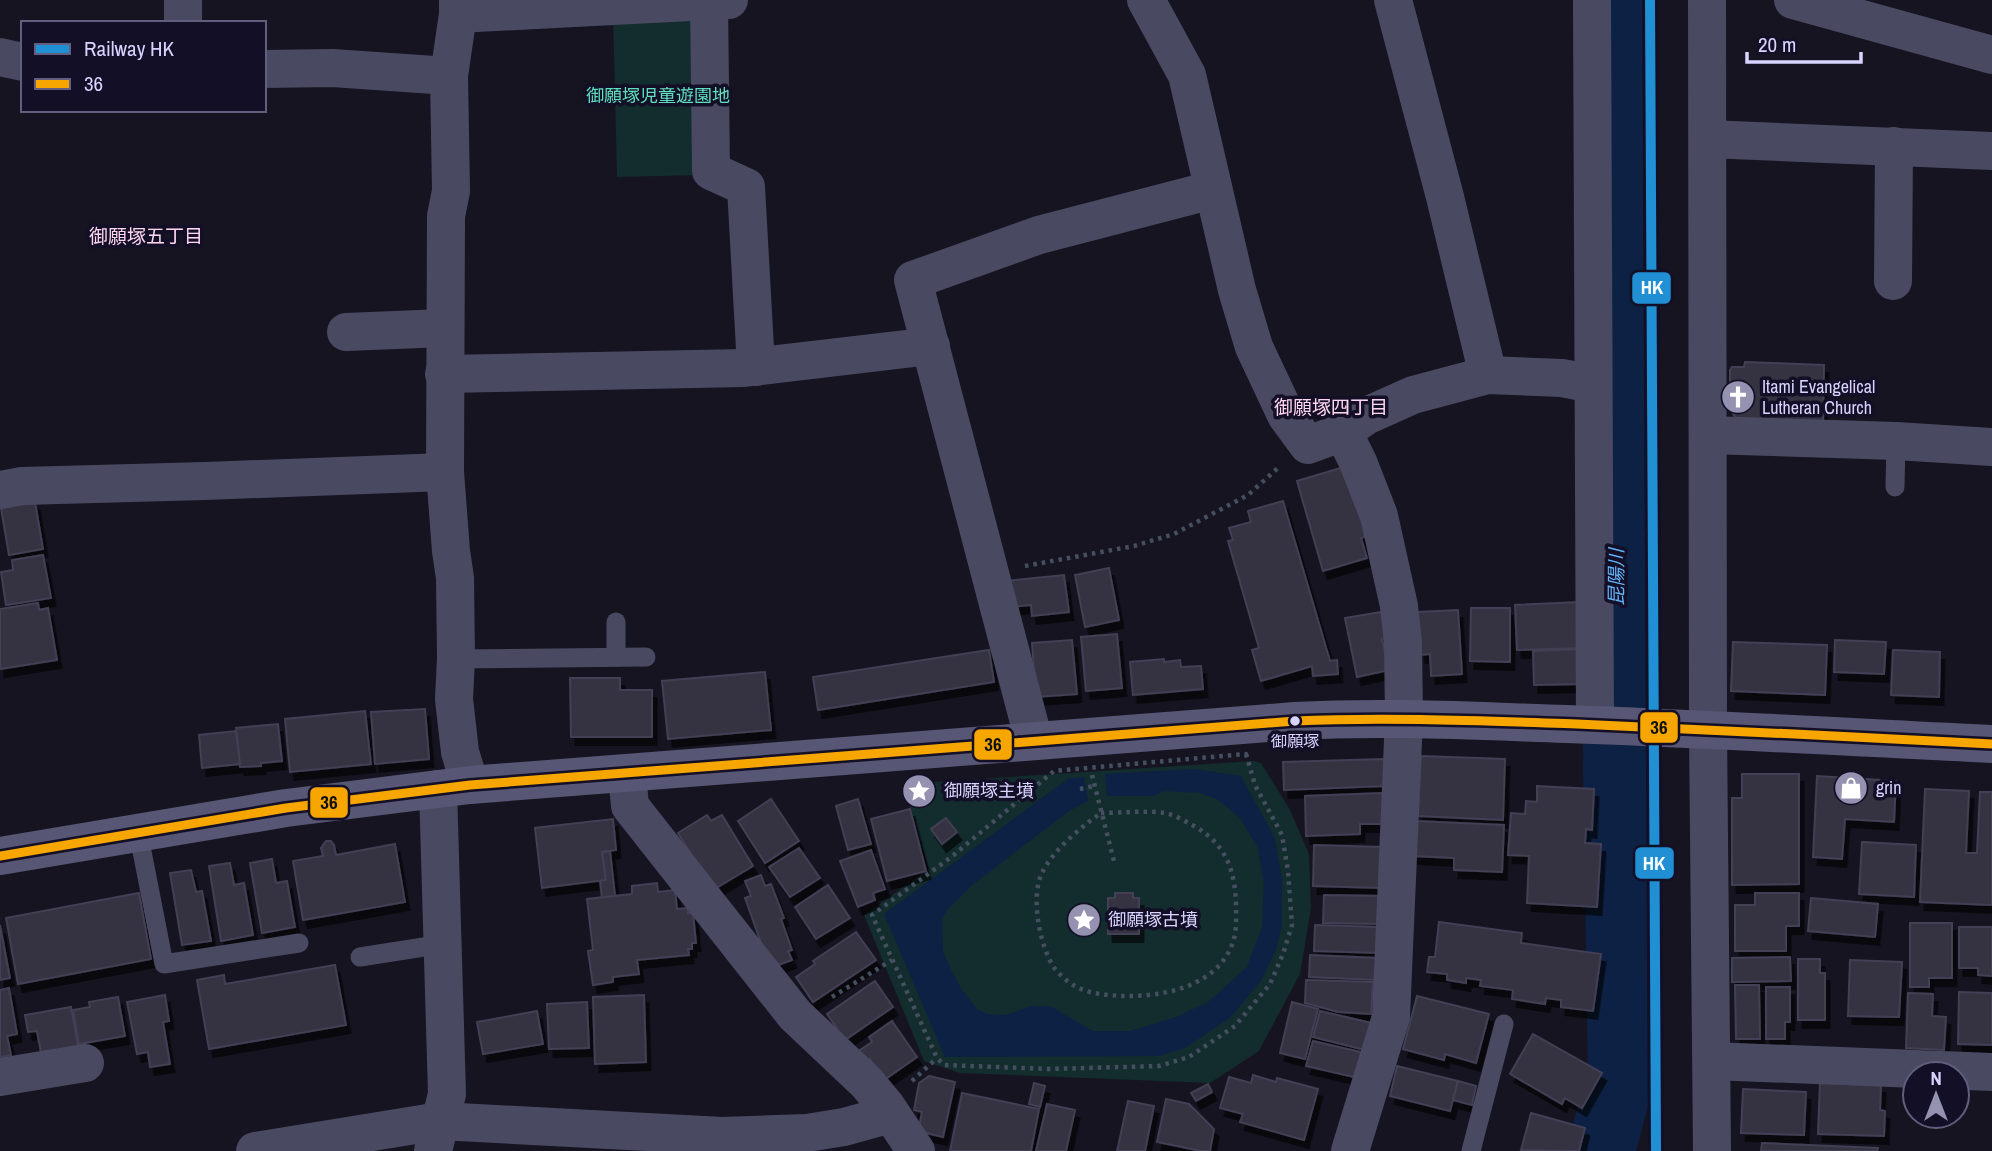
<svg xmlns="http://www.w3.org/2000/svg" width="1992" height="1151" viewBox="0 0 1992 1151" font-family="'Archivo Narrow','Noto Sans JP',sans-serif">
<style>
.green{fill:#132c2d}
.water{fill:#0d2144}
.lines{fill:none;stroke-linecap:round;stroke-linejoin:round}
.river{stroke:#0d2144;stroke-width:68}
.building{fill:#343243;stroke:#433f54;stroke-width:2;filter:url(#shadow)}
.path{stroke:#44505f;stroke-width:4.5;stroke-dasharray:3.5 5;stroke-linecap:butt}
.service{stroke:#4a4962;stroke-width:19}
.minor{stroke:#4a4962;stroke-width:38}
.secondary{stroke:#575674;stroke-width:38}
.bus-1-casing{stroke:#130f26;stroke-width:14}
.bus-1{stroke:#f7a600;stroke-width:9}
.rail-1-casing{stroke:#130f26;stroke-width:16}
.rail-1{stroke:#208fd3;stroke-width:10}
.bus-dot{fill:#d9d4ff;stroke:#130f26;stroke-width:2.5}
.labels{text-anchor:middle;stroke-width:7;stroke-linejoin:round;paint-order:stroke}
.bus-label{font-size:16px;fill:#d9d4ff;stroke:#130f26}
.park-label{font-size:18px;fill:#5fe0c0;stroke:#130f26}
.poi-label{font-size:18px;fill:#d9d4ff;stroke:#130f26;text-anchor:start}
.neighbourhood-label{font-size:19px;fill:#ffd6f0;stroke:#130f26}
.water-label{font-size:19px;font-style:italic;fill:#62b6ff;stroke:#130f26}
.line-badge{stroke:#130f26;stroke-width:2.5}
.badge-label{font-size:19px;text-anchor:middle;font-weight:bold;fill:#fff}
.pale-badge-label{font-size:19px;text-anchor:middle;font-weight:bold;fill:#111}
</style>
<defs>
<filter id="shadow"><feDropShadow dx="4.5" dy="8" stdDeviation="0" flood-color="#0009"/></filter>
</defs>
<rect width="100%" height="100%" fill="#161421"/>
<!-- green -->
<g class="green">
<path d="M695 10 703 175 617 177 613 15Z"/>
<path d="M1253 761 1261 763 1289 808 1309 854 1311 908 1300 974 1259 1051 1210 1083 960 1073 924 1061 864 915 929 869 903 784Z"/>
</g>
<!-- water -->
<path class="water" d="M1195 769 1241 776 1275 838 1282 880V926L1276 949 1262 979 1231 1017 1185 1048 1159 1056 945 1057 884 914 1068 779 1084 777 1088 801 1069 811 971 886 948 909 942 919 943 950 950 968 962 990 977 1009 987 1014 1006 1015 1031 1006H1050L1093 1031H1130L1179 1016 1208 1002 1247 967 1262 927 1264 885 1258 848 1240 818 1217 799 1200 793 1164 791 1153 796H1107L1105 774Z"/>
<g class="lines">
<!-- river -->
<path class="river" d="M1601 1151 1622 1072 1617 773 1618 347 1615 0"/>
</g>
<!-- building -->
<g class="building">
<path d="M1745 362 1824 365 1823 427 1736 419 1730 408V370L1732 367H1744Z"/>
<path d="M1344 467 1369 535 1361 538 1367 558 1323 571 1297 481Z"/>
<path d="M1283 501 1330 661 1337 660 1338 674 1313 676 1312 666 1261 681 1252 650 1259 648 1228 541 1233 540 1229 528 1251 522 1248 511Z"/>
<path d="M35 502 43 549 9 555 1 508Z"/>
<path d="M43 555 51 598 6 605 1 572 13 570 12 560Z"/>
<path d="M1109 568 1119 620 1085 627 1075 575Z"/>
<path d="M1064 575 1069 612 1032 616 1031 605 1009 607 1006 581Z"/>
<path d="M1580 602 1581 648 1517 650 1515 605Z"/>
<path d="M38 603 39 610 48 608 57 660 0 669V609Z"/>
<path d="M1471 608H1510V662L1470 661Z"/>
<path d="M1458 610 1462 674 1431 676 1430 654 1421 655 1418 612Z"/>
<path d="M1381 612 1387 638 1382 639 1389 670 1357 677 1345 618Z"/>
<path d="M1117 634 1122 688 1086 691 1081 637Z"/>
<path d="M1072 640 1077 694 1036 697 1032 643Z"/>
<path d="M1835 640 1886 642 1884 674 1834 672Z"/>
<path d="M1733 642 1827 645 1825 695 1731 691Z"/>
<path d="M1581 649 1582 684 1534 685 1533 651Z"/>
<path d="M989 650 994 682 818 710 813 677Z"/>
<path d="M1893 650 1940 652 1939 697 1891 695Z"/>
<path d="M1164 659V662L1180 660 1181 667 1201 666 1203 689 1133 695 1130 662Z"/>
<path d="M765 672 771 730 668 739 662 681Z"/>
<path d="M570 678H620V690H652V737H571Z"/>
<path d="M425 709 429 759 375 764 371 712Z"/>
<path d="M365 711 371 764 290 772 285 719Z"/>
<path d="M278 724 282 761 261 763V766L240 767 236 728Z"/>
<path d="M236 731 240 764 202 768 199 735Z"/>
<path d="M1421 756 1505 759 1503 820 1418 816Z"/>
<path d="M1384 759 1385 786 1284 790 1283 762Z"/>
<path d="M1742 774H1799V884L1732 885V798H1742Z"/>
<path d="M1817 776 1896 781 1894 822 1845 819 1842 859 1813 857Z"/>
<path d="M1537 786 1594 789 1592 830 1586 829 1585 843 1601 844 1597 907 1527 903 1529 856 1508 855 1511 813 1525 814 1526 801 1537 802Z"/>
<path d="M1925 789 1969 791 1966 853H1977L1980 792H1992V905L1920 902Z"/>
<path d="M1383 793 1384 824H1360V834L1306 836 1305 796Z"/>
<path d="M771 799 799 841 765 863 738 821Z"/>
<path d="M858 799 871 844 848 850 836 806Z"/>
<path d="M910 809 926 871 887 881 871 819Z"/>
<path d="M707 815 711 821 722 815 753 866 713 890 678 833Z"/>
<path d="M946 818 957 832 942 844 931 829Z"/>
<path d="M613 819 616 850 602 852 606 880 542 888 535 828Z"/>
<path d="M1415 821 1504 825 1502 872 1454 870V858L1413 856Z"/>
<path d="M326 841H331L334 845 336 855 395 844 405 902 303 920 293 861 323 856 321 848Z"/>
<path d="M1862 842 1916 845 1914 897 1859 894Z"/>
<path d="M1314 845 1382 847 1381 888 1313 886Z"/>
<path d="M799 848 820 878 790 897 769 867Z"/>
<path d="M871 850 885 889 873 893 875 900 858 907 840 861Z"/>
<path d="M610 851 615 896 602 898 600 881 606 880 602 852Z"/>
<path d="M272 859 276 883 287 881 295 927 262 933 250 863Z"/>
<path d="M230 863 234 885 244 883 253 935 221 941 209 866Z"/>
<path d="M191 870 196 892 202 891 211 941 182 945 170 873Z"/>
<path d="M761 875 765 886 771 884 784 918 781 919 792 950 788 951 792 960 770 968 745 898 751 896 745 881Z"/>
<path d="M657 883 658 892 675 890 677 909 688 908V913H693L696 943H692V949H688L689 955 637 960 639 974 613 977V982L593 985 588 951 593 950 587 899 632 894V886Z"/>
<path d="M828 885 850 918 816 939 795 907Z"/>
<path d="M139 893 151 959 18 984 6 918Z"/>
<path d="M1115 893H1133V898H1139V934H1108V898H1115Z"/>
<path d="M1755 893H1799V926H1786V951H1735V905H1755Z"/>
<path d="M1324 895 1381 896 1380 924 1323 923Z"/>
<path d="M1811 898 1878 904 1875 937 1808 931Z"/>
<path d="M1439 922 1522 933 1521 943 1601 954 1593 1011 1561 1007V1000L1546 998 1545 1004 1512 999 1513 990 1480 986 1481 980 1466 978V983L1447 980V974L1427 972 1429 957H1435Z"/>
<path d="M1910 923H1952V978H1929V987H1910Z"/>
<path d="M0 925 10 978 0 980Z"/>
<path d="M1315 925 1380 927V953L1314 951Z"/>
<path d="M1959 927H1992V976L1978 975V968H1959Z"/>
<path d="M856 932 876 960 813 1002 796 977 815 964 813 961Z"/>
<path d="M1310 955 1378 958 1377 980 1309 977Z"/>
<path d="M1790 957 1791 981 1732 982V958Z"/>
<path d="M1798 959H1820V973H1825V1020H1798Z"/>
<path d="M1850 960 1902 962 1899 1017 1848 1016Z"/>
<path d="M335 965 346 1025 209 1049 197 980 224 975 225 984Z"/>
<path d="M1306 980 1373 982 1371 1014 1338 1012 1305 1003Z"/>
<path d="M875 981 893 1007 845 1040 827 1014Z"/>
<path d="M1735 985H1759L1760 1039H1736Z"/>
<path d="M1766 987H1790V1022H1785V1039H1766Z"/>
<path d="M9 988 17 1034 7 1036 11 1055 0 1057V990Z"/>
<path d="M1959 992 1992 993V1045L1958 1044Z"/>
<path d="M1908 993 1933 994 1932 1016 1946 1017 1944 1050 1906 1048Z"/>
<path d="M165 995 169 1021 163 1022 170 1064 150 1067 148 1052 137 1054 127 1002Z"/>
<path d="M644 995 646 1062 595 1064 593 997Z"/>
<path d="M1417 996 1489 1014 1476 1063 1445 1054 1444 1060 1403 1049Z"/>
<path d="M118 997 125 1036 79 1044 73 1010 90 1007 89 1002Z"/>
<path d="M587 1002 589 1048 549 1049 547 1004Z"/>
<path d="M1292 1002 1318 1009 1305 1059 1280 1053Z"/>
<path d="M71 1007 78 1046 41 1053 37 1031 28 1032 25 1015Z"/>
<path d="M537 1011 543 1044 483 1054 477 1022Z"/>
<path d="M1320 1011 1376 1024 1369 1051 1313 1037Z"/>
<path d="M892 1021 917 1057 884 1080 870 1059 864 1063 857 1052 872 1042 869 1037Z"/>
<path d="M1533 1034 1602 1073 1582 1108 1565 1098 1562 1104 1510 1074Z"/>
<path d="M1313 1041 1369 1054 1363 1079 1306 1066Z"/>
<path d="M1397 1066 1458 1081 1450 1111 1390 1096Z"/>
<path d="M1253 1075 1276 1082 1277 1078 1318 1089 1304 1140 1240 1122 1243 1114 1220 1108 1229 1077 1251 1083Z"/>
<path d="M929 1076 955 1082 943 1137 922 1132 919 1127 922 1112 914 1110 919 1083Z"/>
<path d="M1458 1081 1476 1086 1472 1105 1453 1100Z"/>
<path d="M1034 1083 1045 1086 1040 1107 1029 1104Z"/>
<path d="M1820 1083 1881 1085 1880 1110 1885 1111 1884 1136 1818 1134Z"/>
<path d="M1208 1084 1212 1092 1196 1101 1191 1093Z"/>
<path d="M1743 1089 1806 1092 1804 1135 1741 1133Z"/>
<path d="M962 1093 1039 1109 1031 1151H950Z"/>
<path d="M1166 1099 1189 1104 1214 1129 1210 1151H1201L1157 1142Z"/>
<path d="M1128 1101 1154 1106 1145 1151H1117Z"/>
<path d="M1047 1104 1075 1110 1066 1151H1036Z"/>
<path d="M1531 1113 1585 1128 1579 1151 1521 1150Z"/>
<path d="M1762 1143 1878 1148 1877 1151H1761Z"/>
</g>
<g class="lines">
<!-- path -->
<g class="path">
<path d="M1025 566 1134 546 1174 534 1248 495 1279 467"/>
<path d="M1246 754 1255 785 1282 835 1288 871 1292 925 1283 954 1270 984 1235 1026 1189 1057 1159 1066 1050 1069 944 1065 937 1058 872 915 950 858 1054 771Z"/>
<path d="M1092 775 1115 865"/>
<path d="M1080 789 1094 786"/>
<path d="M1101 813C1120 813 1147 810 1165 813 1175 815 1185 821 1194 826 1226 844 1235 870 1236 905 1236 917 1237 930 1233 942 1218 987 1162 997 1122 996 1106 995 1089 994 1075 986 1069 983 1060 975 1055 969 1040 948 1030 897 1042 873 1053 850 1081 827 1101 813Z"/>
<path d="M832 997 892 960"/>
<path d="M912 1081 937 1058"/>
</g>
<!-- service -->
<g class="service">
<path d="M1895 487 1896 441"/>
<path d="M616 622V657"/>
<path d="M456 659 646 657"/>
<path d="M138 831 164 964 299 943"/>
<path d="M360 957 443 944"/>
<path d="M1471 1151 1504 1024"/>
</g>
<!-- minor -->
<g class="minor">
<path d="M183 0V23"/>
<path d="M458 0V14L449 76 451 191 446 216 445 472 451 551 455 578 456 659 454 699 460 752 470 785"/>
<path d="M1146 0 1187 75 1237 290 1254 347 1286 415 1308 445 1343 432 1366 416 1413 395 1488 375 1562 378 1593 384"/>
<path d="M1393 0 1445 197 1488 375"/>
<path d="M1592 0 1595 725"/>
<path d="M1707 0 1708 730 1712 1151"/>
<path d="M1793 0 1992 55"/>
<path d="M709 2 711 171 746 187 756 367"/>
<path d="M458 14 729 0"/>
<path d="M0 57 23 62"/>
<path d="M264 69 332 68 449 76"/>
<path d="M1708 139 1992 151"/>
<path d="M1893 281 1894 146"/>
<path d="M346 332 445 328"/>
<path d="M444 374 744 368 931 346"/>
<path d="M1343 432 1358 462 1379 516 1399 606 1403 643 1404 718 1391 1017 1350 1151"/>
<path d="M1708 435 1896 441 1992 447"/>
<path d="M0 490 22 486 205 481 445 472"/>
<path d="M1034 741 913 280 1039 235 1212 190"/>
<path d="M627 773 630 806 795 1015 867 1083 886 1106 916 1151"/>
<path d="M1712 1061 1992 1072"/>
<path d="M0 1077 85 1063"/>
<path d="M255 1151 440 1121 722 1136 807 1133 844 1127 891 1114"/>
<path d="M433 1151 447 1094 438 789"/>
</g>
<!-- secondary -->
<path class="secondary" d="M0 856 286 808 470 785 1295 721C1385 716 1475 721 1566 724 1708 729 1850 737 1992 744"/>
<!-- bus-1 casing -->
<g class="bus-1-casing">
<path id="bus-1" d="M0 856 286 808 470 785 1295 721C1389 717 1483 721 1577 724 1715 730 1854 737 1992 744"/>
</g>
<!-- bus-1 -->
<use href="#bus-1" class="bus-1"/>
<!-- rail-1 casing -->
<g class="rail-1-casing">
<path id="rail-1" d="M1650 0 1656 1151"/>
</g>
<!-- rail-1 -->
<use href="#rail-1" class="rail-1"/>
</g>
<!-- icons -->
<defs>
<g id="church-disc" transform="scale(1.75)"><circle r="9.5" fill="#9591b1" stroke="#130f26"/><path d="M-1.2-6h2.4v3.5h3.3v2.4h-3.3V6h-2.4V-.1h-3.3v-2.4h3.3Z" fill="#fff"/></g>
<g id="shop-disc" transform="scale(1.75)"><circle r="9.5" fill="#9591b1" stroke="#130f26"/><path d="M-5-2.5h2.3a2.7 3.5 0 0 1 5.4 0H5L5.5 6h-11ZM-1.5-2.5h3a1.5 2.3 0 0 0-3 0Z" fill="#fff"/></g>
<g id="sight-disc" transform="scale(1.75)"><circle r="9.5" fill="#9591b1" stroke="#130f26"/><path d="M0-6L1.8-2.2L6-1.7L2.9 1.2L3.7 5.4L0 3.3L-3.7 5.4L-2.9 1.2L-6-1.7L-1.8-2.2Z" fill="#fff"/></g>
</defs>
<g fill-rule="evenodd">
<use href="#church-disc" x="1738" y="397"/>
<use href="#shop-disc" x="1851" y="788"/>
<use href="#sight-disc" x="919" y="791"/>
<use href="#sight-disc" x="1084" y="920"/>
</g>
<!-- markers -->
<circle class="bus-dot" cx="1295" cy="721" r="6"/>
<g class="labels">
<!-- bus labels -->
<g class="bus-label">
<text x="1295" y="747">御願塚</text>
</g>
<!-- park labels -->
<g class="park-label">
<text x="658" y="102">御願塚児童遊園地</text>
</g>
<!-- poi labels -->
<g class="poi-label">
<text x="1762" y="393">Itami Evangelical<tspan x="1762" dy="21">Lutheran Church</tspan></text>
<text x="1876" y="794">grin</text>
<text x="944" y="797">御願塚主墳</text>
<text x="1108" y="926">御願塚古墳</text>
</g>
<!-- neighbourhood labels -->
<g class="neighbourhood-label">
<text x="146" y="243">御願塚五丁目</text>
<text x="1331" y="414">御願塚四丁目</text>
</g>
<!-- water labels -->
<g class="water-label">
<text transform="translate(1616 577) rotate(-90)" y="7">昆陽川</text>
</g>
</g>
<g class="line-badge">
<rect x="1631" y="271" width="41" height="34" rx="7" fill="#208fd3"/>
<rect x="1639" y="711" width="40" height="33" rx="7" fill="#f7a600"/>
<rect x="973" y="728" width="40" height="33" rx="7" fill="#f7a600"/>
<rect x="309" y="786" width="40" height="33" rx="7" fill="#f7a600"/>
<rect x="1634" y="846" width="41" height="34" rx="7" fill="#208fd3"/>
</g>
<g class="badge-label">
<text x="1652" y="294">HK</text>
<text x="1654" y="870">HK</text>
</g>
<g class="pale-badge-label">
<text x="1659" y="734">36</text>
<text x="993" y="751">36</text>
<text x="329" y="809">36</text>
</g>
<!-- legend -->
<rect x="21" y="21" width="245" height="91" fill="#130f26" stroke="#625e7d" stroke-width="2"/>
<rect x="35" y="44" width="35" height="10" fill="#208fd3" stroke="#625e7d" stroke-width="2"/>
<text x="84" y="56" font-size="21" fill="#d9d4ff">Railway HK</text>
<rect x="35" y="79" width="35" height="10" fill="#f7a600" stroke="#625e7d" stroke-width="2"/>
<text x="84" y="91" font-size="21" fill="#d9d4ff">36</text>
<!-- north arrow -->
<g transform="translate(1936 1095)"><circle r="33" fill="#130f26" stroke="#625e7d" stroke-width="2"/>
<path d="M0-5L12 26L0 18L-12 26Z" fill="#9591b1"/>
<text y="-10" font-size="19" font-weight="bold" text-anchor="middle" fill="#d9d4ff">N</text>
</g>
<!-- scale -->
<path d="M1747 52v10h114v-10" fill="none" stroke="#d9d4ff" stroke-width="3.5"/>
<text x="1758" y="52" font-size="21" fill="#d9d4ff" stroke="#130f26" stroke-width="5" paint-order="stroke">20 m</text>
</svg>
